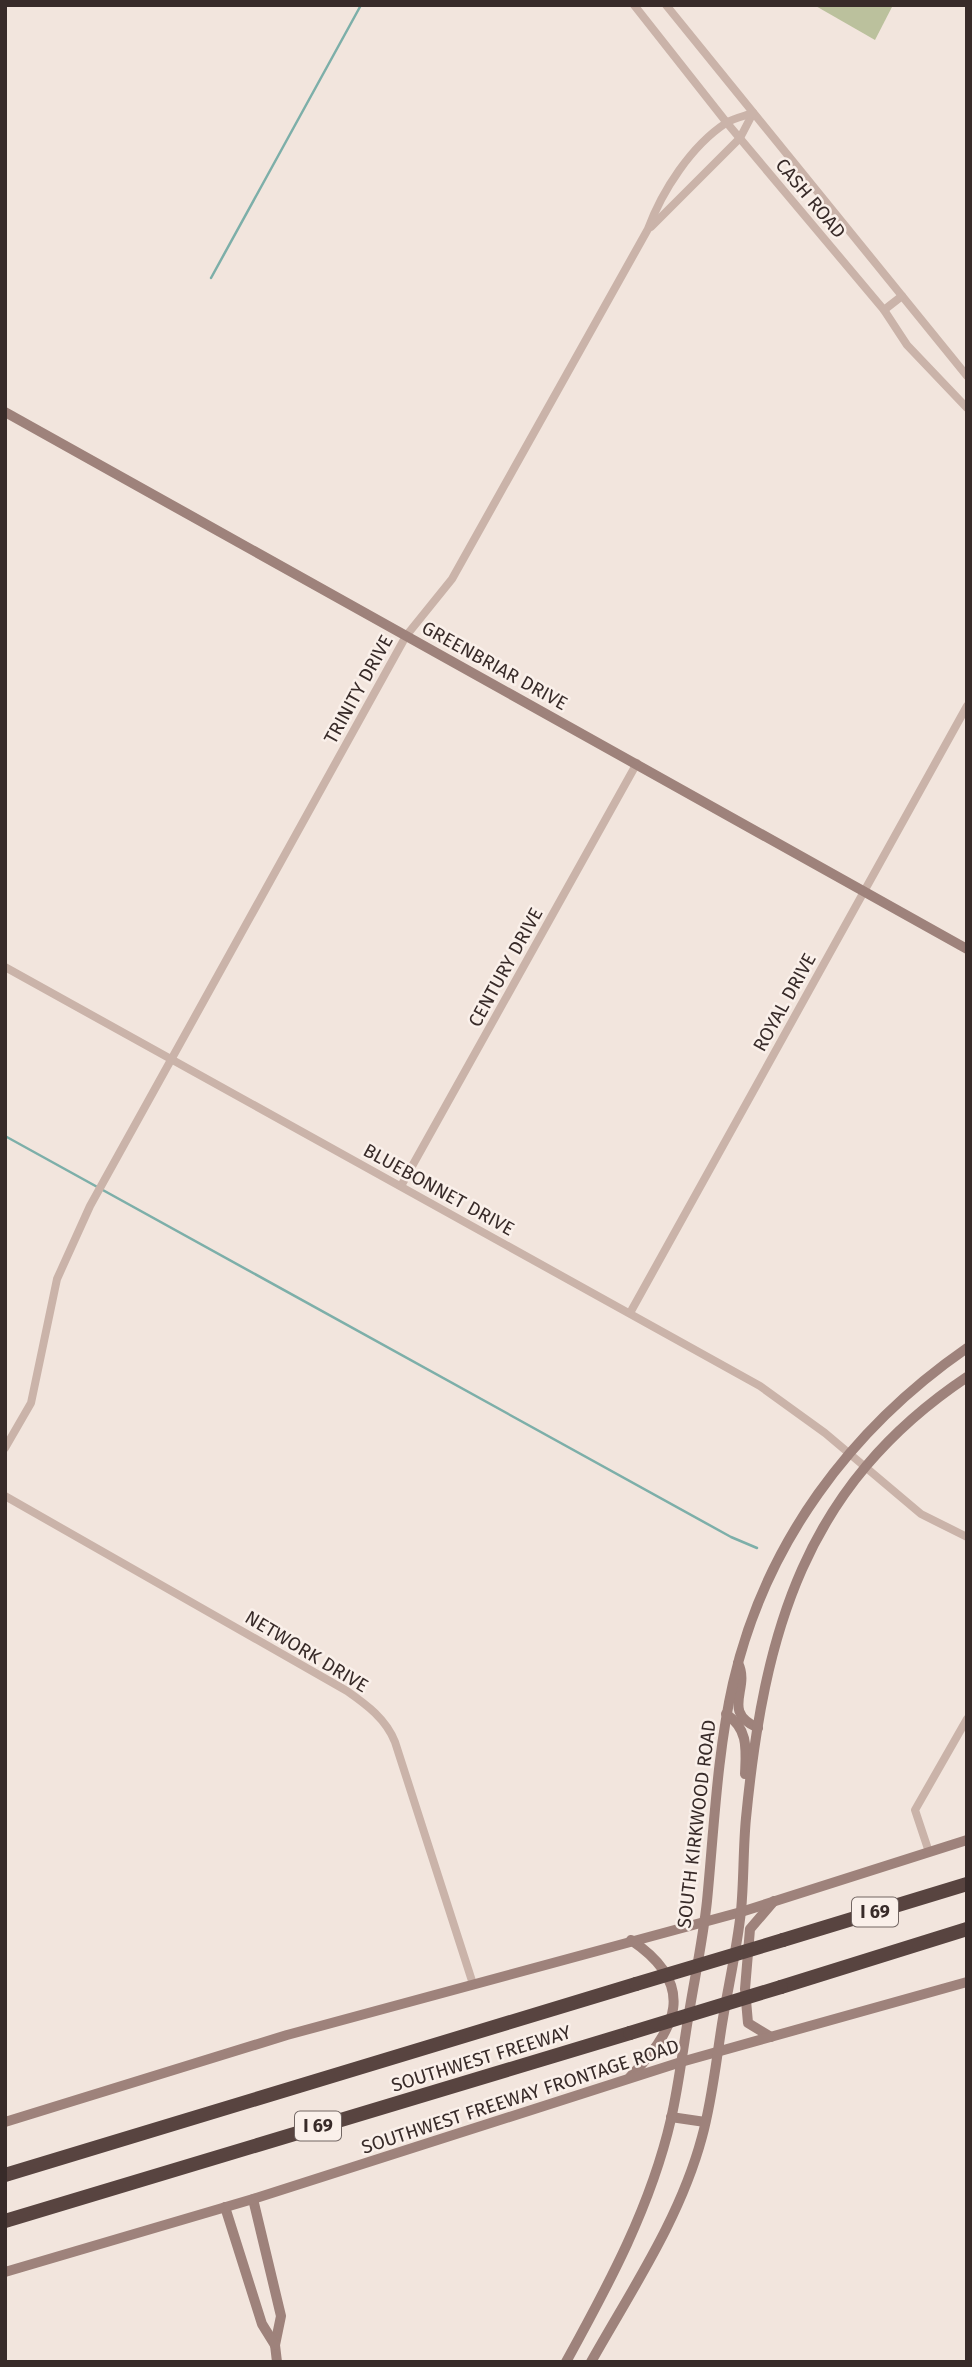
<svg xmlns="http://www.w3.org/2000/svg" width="972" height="2367" viewBox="0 0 972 2367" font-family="'Fira Sans',sans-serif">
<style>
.green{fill:#bbc19d}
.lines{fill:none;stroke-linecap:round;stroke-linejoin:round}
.stream{stroke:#7dafa9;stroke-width:2.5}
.street{stroke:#cab3a9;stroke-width:8}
.secondary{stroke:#9e827b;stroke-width:10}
.highway{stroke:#584440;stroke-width:14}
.highway-bridge{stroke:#584440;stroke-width:14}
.labels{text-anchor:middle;stroke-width:5;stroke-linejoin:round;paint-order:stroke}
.shield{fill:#faf0ea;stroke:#726663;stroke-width:2}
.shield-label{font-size:18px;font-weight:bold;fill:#382b29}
.street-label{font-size:19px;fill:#382b29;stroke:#faf0ea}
</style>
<rect width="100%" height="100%" fill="#f2e5dd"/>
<!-- green -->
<path class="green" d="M814 5H893L875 40Z"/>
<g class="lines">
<!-- stream -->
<g class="stream">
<path d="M211 278 361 5"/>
<path d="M5 1136 731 1537 757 1548"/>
</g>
<!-- street -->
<g class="street">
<path d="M634 5 727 123 884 310 907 345 967 408"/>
<path d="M666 5 967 376"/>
<path d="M651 227 740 138 753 113"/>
<path d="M884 310 902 296"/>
<path d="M5 967 760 1386 825 1433 921 1514 967 1537"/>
<path d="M401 1186 637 763"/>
<path d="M630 1313 967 706"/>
<path d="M5 1448 31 1403 57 1279 90 1206 406 636 452 579 648 229C662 191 691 146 726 123 734 118 745 116 753 113"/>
<path d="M5 1496 347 1691C367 1705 386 1719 395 1742L473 1984"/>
<path d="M929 1852 915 1810 967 1719"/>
</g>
<!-- secondary -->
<g class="secondary">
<path d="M5 412 967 949"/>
<path d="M738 1663C751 1689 720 1711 758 1728"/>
<path d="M726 1714C749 1729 746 1750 745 1774"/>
<path d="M771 2037 748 2023 745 1989 750 1929 774 1901"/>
<path d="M630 2077C677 2029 698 1985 631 1940"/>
<path d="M671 2117 705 2122"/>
<path d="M5 2122 287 2035 741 1912 967 1840"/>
<path d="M253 2199 281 2316 275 2345 277 2362"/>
<path d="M225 2207 262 2324 275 2345"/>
<path d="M5 2272 253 2199 681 2062 967 1982"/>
<path d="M566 2362C609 2284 651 2206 671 2119 679 2084 683 2048 689 2013 695 1976 703 1939 707 1901 714 1829 717 1754 733 1683 765 1544 850 1429 967 1348"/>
<path d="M591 2362C632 2289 680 2219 702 2137 712 2101 716 2062 722 2024 728 1987 737 1949 741 1911 744 1880 743 1849 746 1818 764 1633 804 1486 967 1377"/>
</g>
<!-- highway -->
<g class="highway">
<path d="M783 1940 967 1884"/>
<path d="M781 1987 967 1929"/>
<path d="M5 2175 636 1984"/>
<path d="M5 2221 630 2033"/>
</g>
<!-- highway-bridge -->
<g class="highway-bridge">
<path d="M636 1984 783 1940"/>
<path d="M630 2033 781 1987"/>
</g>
</g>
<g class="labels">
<!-- shield labels -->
<g class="shield">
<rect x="852" y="1897.5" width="46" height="29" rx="5"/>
<rect x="295" y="2111.5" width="46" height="29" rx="5"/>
</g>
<g class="shield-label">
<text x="875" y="1918">I 69</text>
<text x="318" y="2132">I 69</text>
</g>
<!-- street labels -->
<g class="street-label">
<text transform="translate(811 198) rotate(50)" y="7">CASH ROAD</text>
<text transform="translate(495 665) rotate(29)" y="7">GREENBRIAR DRIVE</text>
<text transform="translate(358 689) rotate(-61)" y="7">TRINITY DRIVE</text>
<text transform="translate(505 967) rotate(-61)" y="7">CENTURY DRIVE</text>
<text transform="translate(784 1002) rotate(-61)" y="7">ROYAL DRIVE</text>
<text transform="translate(439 1189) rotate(29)" y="7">BLUEBONNET DRIVE</text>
<text transform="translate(307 1651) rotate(31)" y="7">NETWORK DRIVE</text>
<text transform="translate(696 1824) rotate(-83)" y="7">SOUTH KIRKWOOD ROAD</text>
<text transform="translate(481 2058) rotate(-17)" y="7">SOUTHWEST FREEWAY</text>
<text transform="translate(520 2096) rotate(-18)" y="7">SOUTHWEST FREEWAY FRONTAGE ROAD</text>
</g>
</g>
<!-- border -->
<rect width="972" height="2367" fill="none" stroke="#382b29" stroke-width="14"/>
</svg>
